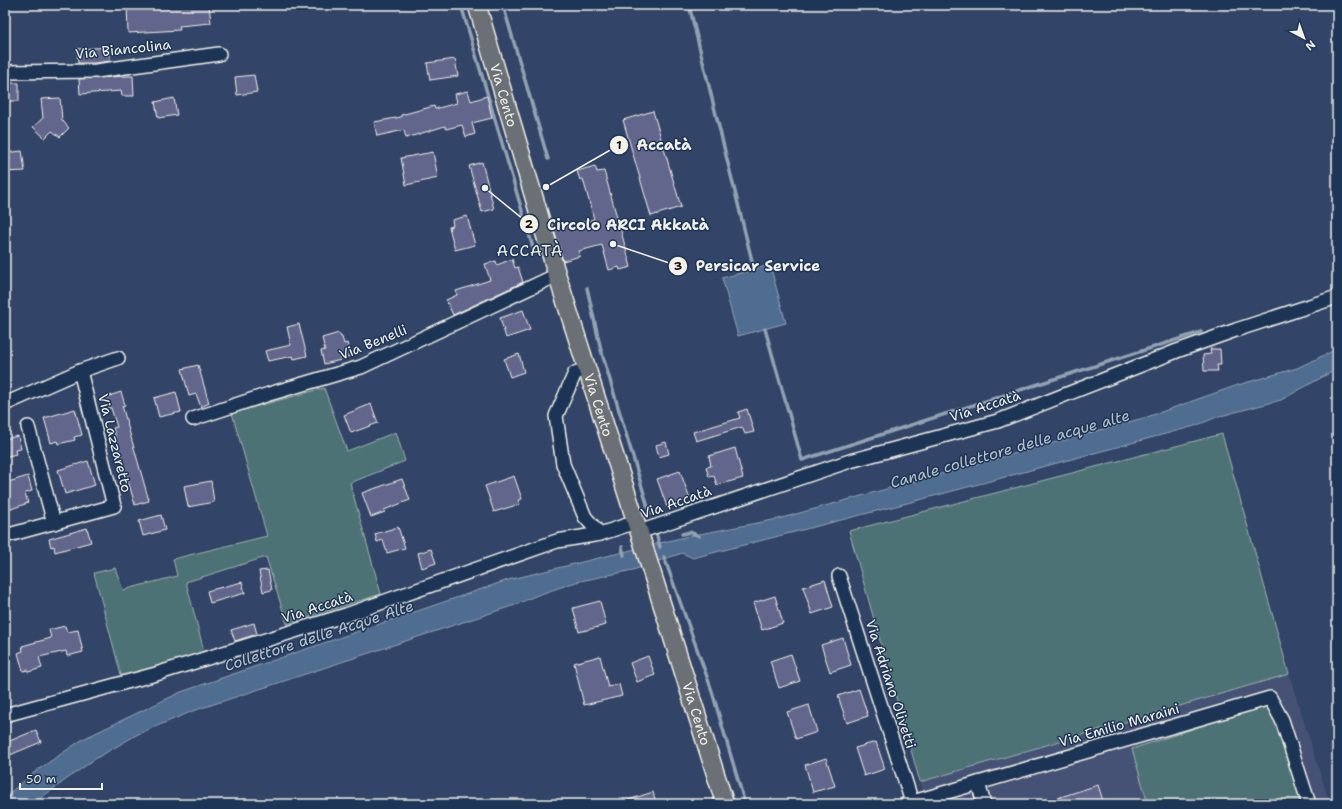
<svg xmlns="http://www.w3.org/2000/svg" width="1342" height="809" viewBox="0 0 1342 809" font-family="'Shantell Sans',sans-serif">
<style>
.built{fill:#445174}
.green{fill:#4d7274;stroke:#a0b2ae}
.water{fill:#506d90;stroke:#92a2b3}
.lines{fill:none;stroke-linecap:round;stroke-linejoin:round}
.stream{stroke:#92a2b3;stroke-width:3.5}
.building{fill:#62668c;stroke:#f4f1e8}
.minor-casing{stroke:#f4f1e8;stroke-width:16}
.major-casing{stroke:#f4f1e8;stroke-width:20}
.minor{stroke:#1d3557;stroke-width:13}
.major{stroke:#6b6f75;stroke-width:17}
.labels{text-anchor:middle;stroke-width:3;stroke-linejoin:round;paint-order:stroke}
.street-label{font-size:14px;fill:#f4f1e8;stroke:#1d3557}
.water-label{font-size:15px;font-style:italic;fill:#bbc3c9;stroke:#1d3557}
.quarter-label{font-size:16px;letter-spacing:1px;fill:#f4f1e8;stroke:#1d3557}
.leader{fill:none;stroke:#f4f1e8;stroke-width:1.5}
.callout-dot{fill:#f4f1e8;stroke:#1d3557;stroke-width:1.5}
.mark-label{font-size:12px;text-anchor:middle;font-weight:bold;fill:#111}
.callout-label{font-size:15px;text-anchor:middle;font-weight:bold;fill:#f4f1e8;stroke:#1d3557;stroke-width:3;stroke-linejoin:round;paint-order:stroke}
</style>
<rect width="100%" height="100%" fill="#324467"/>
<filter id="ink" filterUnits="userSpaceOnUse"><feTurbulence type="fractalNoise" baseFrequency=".025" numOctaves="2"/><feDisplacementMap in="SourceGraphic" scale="8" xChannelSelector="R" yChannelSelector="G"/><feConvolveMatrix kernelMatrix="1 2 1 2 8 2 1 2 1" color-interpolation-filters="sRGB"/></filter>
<g filter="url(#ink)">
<!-- built -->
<path class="built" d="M1289 674 1330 804H927L920 782Z"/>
<!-- green -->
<g class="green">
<path d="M324 388 347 451 396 432 405 461 350 483 381 594 287 624 266 557 186 582 205 655 122 679 94 573 115 568 123 590 177 576 173 559 267 536 232 413Z"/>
<path d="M1222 434 1289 674 920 782 849 531Z"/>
<path d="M1265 705 1275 718 1301 804H1148L1132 749Z"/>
</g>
<!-- water -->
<g class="water">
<path d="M770 265 786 323 738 336 722 278Z"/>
<path d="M1337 349V369L1281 400 1217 417 1195 426 923 499 693 558 682 553 633 570 576 582 535 596 515 605 193 711 138 734 95 759 42 797 35 804H5V797L36 771 83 739 181 692 508 580 689 536 778 519 1147 417 1238 385 1297 368Z"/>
</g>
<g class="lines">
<!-- stream -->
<g class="stream">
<path d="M461 5 534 251"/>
<path d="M503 5 548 159"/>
<path d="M689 5 754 269"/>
<path d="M587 288 601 350 650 514"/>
<path d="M765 329 802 460 1201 332"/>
<path d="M656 533 660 547"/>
<path d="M682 534 690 532 699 536"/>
<path d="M622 547 624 555"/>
<path d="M664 557 711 688 745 804"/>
</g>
</g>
<!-- building -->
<g class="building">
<path d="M127 5H209L211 23 179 26 180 30 128 33Z"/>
<path d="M110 47V61L95 63H78L77 49Z"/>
<path d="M455 59 458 76 430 80 427 63Z"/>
<path d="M254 75 257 92 237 95 235 77Z"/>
<path d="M127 76H133L134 96H122L121 91 80 94 79 79Z"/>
<path d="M5 83H19V101H8V98H5Z"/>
<path d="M468 91 471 101 487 96 492 118 472 123 475 134 466 137 462 125 446 129 445 126 406 138 404 130 377 136 374 122 401 117V115L434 106 435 109 457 103 455 94Z"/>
<path d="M60 98 62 120 69 128 60 137 52 131 45 138 33 127 43 118 41 99Z"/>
<path d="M174 98 177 115 158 118 155 102Z"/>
<path d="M653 111 681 207 651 216 623 120Z"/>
<path d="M22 151 25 171 5 172V153Z"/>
<path d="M433 152 438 178 406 185 401 158Z"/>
<path d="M482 162 494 209 482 212 469 166Z"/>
<path d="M595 166 597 172 604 171 631 267 620 270 619 267 609 270 602 245 579 251 580 256 563 261 554 230 594 219 583 179 580 180 577 171Z"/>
<path d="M467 216 475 245 455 250 449 227 453 226 452 220Z"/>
<path d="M512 259 515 268 518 267 523 282 453 315 446 300 457 295 456 291 490 280 485 264 496 261 497 265Z"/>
<path d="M523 310 530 330 506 338 500 318Z"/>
<path d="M299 324 307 356 294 359 293 356 268 361 265 351 291 345 287 327Z"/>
<path d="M339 333 341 337H342L344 344 347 343 351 356 340 358 341 360 324 364 321 351 325 350 322 338Z"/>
<path d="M1210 349H1220L1221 365H1217L1218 371H1204L1203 355 1211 354Z"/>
<path d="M519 354 524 372 510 377 504 359Z"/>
<path d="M198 365 209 403 201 407 196 394 189 396 182 369Z"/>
<path d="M121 392 125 405 122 406 123 409 149 501 135 505 113 428 117 427 111 408H109L106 397Z"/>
<path d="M176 392 181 412 159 417 154 398Z"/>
<path d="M371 404 378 423 351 433 344 415Z"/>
<path d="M75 409 82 435 74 437 75 440 58 444 57 441 51 443 44 418Z"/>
<path d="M747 409 754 432 745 434 742 427 696 441 693 432 740 418 738 412Z"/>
<path d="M18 436 21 449 15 450 16 454 5 457V439Z"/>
<path d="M666 442 669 454 659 457 656 445Z"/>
<path d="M735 448 743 478 717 485 714 476 709 477 706 467 711 466 709 456Z"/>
<path d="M88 461 95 485 65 494 58 470Z"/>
<path d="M680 471 690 499 667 507 657 479Z"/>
<path d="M28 476 32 491 25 493 28 503 11 509 8 498 5 499V483Z"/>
<path d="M514 476 522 499 518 500 520 504 494 512 485 486Z"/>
<path d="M402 479 410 500 384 510 385 512 371 517 362 493Z"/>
<path d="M211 481 214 502 188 507 184 486Z"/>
<path d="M161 515 165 530 143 536 139 521Z"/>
<path d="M398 527 405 548 387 553 383 540 377 542 375 534Z"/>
<path d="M87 528 91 542 55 552 54 546 51 547 49 539Z"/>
<path d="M431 549 436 563 422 568 418 553Z"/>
<path d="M268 570 272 590 263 592 259 571Z"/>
<path d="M825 580 833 607 812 614 803 587Z"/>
<path d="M242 582 245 593 210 603 207 591Z"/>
<path d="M775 596 783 623 762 630 753 603Z"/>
<path d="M600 601 606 625 579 632 573 608Z"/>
<path d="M254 623 257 634 235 641 231 630Z"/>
<path d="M65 626 67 632 78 630 83 652 67 656 66 651 39 657 42 668 28 672V670L23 671 18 653 23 651 22 646 51 638 49 630Z"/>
<path d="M843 638 851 665 830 672 821 645Z"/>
<path d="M791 654 800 681 779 688 770 661Z"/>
<path d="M600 656 608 687 619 684 622 696 584 705 574 663Z"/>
<path d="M648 656 655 675 637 682 630 663Z"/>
<path d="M859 689 868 716 847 723 838 696Z"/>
<path d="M809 705 817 732 796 739 787 712Z"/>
<path d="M36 730 41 742 10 755 5 743Z"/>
<path d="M876 742 885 769 864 776 855 748Z"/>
<path d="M826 758 835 786 813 792 805 765Z"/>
<path d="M1098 785 1104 804H1045V802Z"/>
<path d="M653 792 656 804H623L622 802Z"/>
</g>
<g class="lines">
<!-- minor casing -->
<g class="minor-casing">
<g id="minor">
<path d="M5 72 96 71 219 54"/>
<path d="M587 369 575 373 556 416 563 464 585 517 600 534"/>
<path d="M5 404 80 371 118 358"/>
<path d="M193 419 269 394 361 367 557 275"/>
<path d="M28 427 54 523"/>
<path d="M639 532 850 461 998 421 1177 351 1236 330 1337 297"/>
<path d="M5 536 114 506 80 371"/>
<path d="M839 576 912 802"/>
<path d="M5 715 156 674 346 615 557 541 600 534 636 522"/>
<path d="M978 783 984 804"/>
<path d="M906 804 1270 698 1282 720 1309 804"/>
</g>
</g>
<!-- major casing -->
<g class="major-casing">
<g id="major">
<path id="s1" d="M477 5 557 275 642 541 725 804"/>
</g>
</g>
<!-- minor -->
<use href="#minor" class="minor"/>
<!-- major -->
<use href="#major" class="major"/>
</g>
</g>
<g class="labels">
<!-- street labels -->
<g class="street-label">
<text transform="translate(123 49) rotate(-6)" y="5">Via Biancolina</text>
<text dy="5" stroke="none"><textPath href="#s1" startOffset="94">Via Cento</textPath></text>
<text transform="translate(373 342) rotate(-22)" y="5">Via Benelli</text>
<text dy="5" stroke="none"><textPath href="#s1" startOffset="418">Via Cento</textPath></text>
<text transform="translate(985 406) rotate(-18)" y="5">Via Accatà</text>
<text transform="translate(115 443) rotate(76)" y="5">Via Lazzaretto</text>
<text transform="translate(676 502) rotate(-19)" y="5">Via Accatà</text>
<text transform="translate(317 607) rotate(-18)" y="5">Via Accatà</text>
<text transform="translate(891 684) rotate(72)" y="5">Via Adriano Olivetti</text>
<text dy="5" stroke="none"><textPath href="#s1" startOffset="742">Via Cento</textPath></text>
<text transform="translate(1119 725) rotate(-16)" y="5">Via Emilio Maraini</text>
</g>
<!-- water labels -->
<g class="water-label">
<text transform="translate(1010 449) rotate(-16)" y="5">Canale collettore delle acque alte</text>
<text transform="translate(319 636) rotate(-18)" y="5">Collettore delle Acque Alte</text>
</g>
<!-- quarter labels -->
<g class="quarter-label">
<text x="530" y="256">ACCATÀ</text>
</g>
</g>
<!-- callouts -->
<path class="leader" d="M546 187L619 145M485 188L529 224M613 244L678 266"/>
<g class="callout-dot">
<circle cx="546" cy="187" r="4"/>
<circle cx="485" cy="188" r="4"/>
<circle cx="613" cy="244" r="4"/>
<circle cx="619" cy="145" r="10"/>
<circle cx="529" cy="224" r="10"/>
<circle cx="678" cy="266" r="10"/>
</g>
<g class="mark-label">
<text x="619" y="149">1</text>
<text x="529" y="228">2</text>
<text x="678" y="270">3</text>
</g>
<g class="callout-label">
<text x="664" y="150">Accatà</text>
<text x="628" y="230">Circolo ARCI Akkatà</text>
<text x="758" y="271">Persicar Service</text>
</g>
<!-- margin -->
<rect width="1342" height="809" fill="none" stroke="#1d3557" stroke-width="20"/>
<rect x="10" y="10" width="1322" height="789" fill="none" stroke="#f4f1e8" stroke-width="1.5" filter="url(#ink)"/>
<!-- north arrow -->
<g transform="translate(1304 38) rotate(139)" stroke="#1d3557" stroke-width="3" paint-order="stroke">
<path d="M0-3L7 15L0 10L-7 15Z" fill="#f4f1e8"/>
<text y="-6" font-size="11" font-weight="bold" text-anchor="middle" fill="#f4f1e8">N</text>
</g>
<!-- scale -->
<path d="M20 783v6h82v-6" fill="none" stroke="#f4f1e8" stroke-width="2"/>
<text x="26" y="783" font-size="12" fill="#f4f1e8" stroke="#1d3557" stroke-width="3" paint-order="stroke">50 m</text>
</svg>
